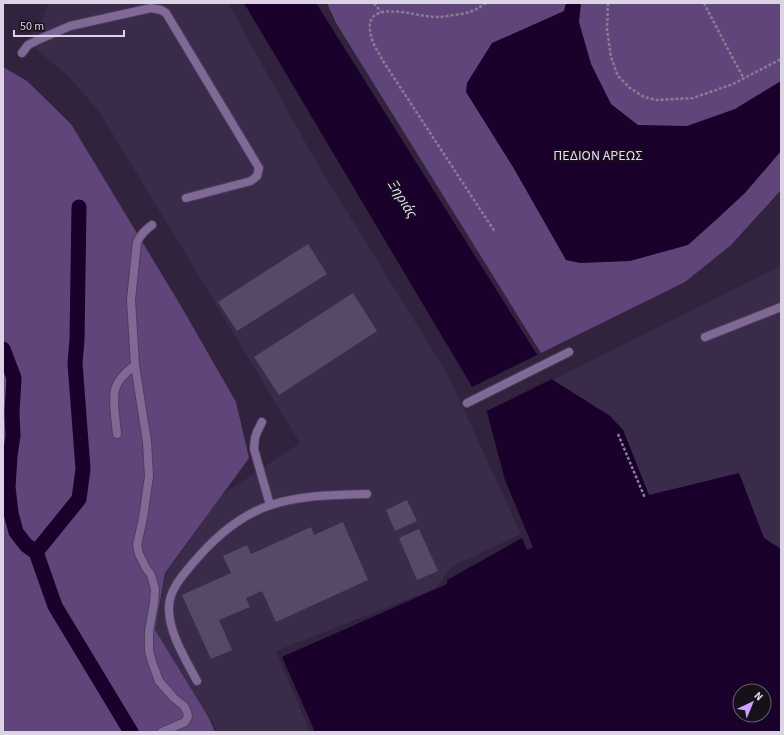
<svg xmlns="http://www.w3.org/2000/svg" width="784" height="735" viewBox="0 0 784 735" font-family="'Source Sans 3',sans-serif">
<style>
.built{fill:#3b2b4b}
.green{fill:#5f4579}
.water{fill:#19012b;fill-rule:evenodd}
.pier{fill:#31233d}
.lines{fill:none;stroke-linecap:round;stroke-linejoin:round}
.canal{stroke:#19012b;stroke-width:15}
.building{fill:#574966}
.service-casing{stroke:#4c3f58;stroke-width:10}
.minor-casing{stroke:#4c3f58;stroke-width:10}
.path{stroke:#887d92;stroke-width:2.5;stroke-dasharray:3 2;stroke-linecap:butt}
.service{stroke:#806997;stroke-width:8}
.minor{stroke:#806997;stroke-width:8}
.labels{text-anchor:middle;stroke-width:3.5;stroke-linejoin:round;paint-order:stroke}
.park-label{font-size:14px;fill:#e9d7fd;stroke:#16101b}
.water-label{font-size:15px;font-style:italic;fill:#ebd8fe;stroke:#16101b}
</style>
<rect width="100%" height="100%" fill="#31233d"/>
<!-- built -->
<g class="built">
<path d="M49 3H228L315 160 448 375 521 534 451 567 436 588 276 651 310 732H217L211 719 154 635 166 574 222 495 300 443 99 111 69 77 26 40 40 24Z"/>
<path d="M781 265V550L764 538 739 474 649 495 623 430 553 380 769 272Z"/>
</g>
<!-- green -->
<g class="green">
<path d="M327 3H781V190L731 245 685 282 541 353 336 23Z"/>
<path d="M3 67 27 81 71 124 178 301 236 402 249 458 165 573 155 630 209 718 215 732H3Z"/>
</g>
<!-- water -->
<g class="water">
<path d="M244 3H316L553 380 610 416 623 430 649 495 739 473 764 538 781 549V732H315L282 657 447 584V580L522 538 527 550 533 547 505 480 487 412ZM740 691H764V715H740Z"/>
<path d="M566 3H581L579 22 591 64 611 104 638 125 687 126 735 109 781 81V151L745 193 717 219 688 245 630 261 580 263 566 260 513 167 466 92 467 83 492 43 564 11Z"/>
</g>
<!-- pier -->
<path class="pier" d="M539 354 554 378 485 412 470 388Z"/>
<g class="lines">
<!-- canal -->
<g class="canal">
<path d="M79 207 77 340 75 363 83 469 79 499 36 552 55 606 131 732"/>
<path d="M3 349 14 378 12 413 13 436 10 456 8 487 11 513 16 532 26 545 36 552"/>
</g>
</g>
<!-- building -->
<g class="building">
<path d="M308 244 327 274 237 331 218 302Z"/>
<path d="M353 293 377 331 279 395 254 357Z"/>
<path d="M407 500 417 521 395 531 386 510Z"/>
<path d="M343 522 368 580 276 622 262 591 246 598 250 607 219 620 232 650 211 659 182 595 231 573 223 556 247 545 251 554 311 527 314 535Z"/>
<path d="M419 529 438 571 417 580 399 538Z"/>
</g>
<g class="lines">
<!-- service casing -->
<g class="service-casing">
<g id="service">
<path d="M22 53 28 45 40 39 70 26 151 8 161 10 166 13 259 168 257 176 251 181 186 198"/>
<path d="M262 422 257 432 255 438 254 449 270 505"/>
<path d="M117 434C116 420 112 403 115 389 118 379 127 371 135 365"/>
<path d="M197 681C186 660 168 632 169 607 169 590 183 575 193 563 214 538 240 515 271 505 301 495 335 495 367 494"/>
</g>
</g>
<!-- minor casing -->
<g class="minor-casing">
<g id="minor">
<path d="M152 225C145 230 141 234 137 242L131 300 135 365 147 442 149 476 143 518 137 545 139 554 146 568 151 575 155 589 154 603 149 631V651L152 662 159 681 174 698 184 706 187 712 188 717 185 722 162 732"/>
<path d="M705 337 781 307"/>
<path d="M467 403 569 352"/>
</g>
</g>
<!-- path -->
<g class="path">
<path d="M374 3 381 12"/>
<path d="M486 3C481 6 476 10 470 12 463 14 447 16 440 17 429 17 419 15 409 13 387 10 362 8 372 39 374 47 380 54 383 61L495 232"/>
<path d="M608 3 607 29 611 57 618 76 630 88 644 97 657 100 693 98 733 84 781 59"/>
<path d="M704 3 721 36 744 79"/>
<path d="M618 434 645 498"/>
</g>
<!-- service -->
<use href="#service" class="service"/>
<!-- minor -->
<use href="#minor" class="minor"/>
</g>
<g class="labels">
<!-- park labels -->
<g class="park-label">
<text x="598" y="160">ΠΕΔΙΟΝ ΑΡΕΩΣ</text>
</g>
<!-- water labels -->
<g class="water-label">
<text transform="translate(403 199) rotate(58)" y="5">Ξηριάς</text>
</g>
</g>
<!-- border -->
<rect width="784" height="735" fill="none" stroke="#dcd4e5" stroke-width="8"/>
<!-- north arrow -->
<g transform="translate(752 703) rotate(44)"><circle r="19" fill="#16101b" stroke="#655e6c"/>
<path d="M0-3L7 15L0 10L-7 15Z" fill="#cf9eff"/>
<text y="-6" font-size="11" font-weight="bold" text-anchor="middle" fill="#dcd4e5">N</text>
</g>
<!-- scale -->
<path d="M14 30v6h110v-6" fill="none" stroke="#dcd4e5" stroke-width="2"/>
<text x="20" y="30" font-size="12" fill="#dcd4e5" stroke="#16101b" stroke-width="3" paint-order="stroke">50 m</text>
</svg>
